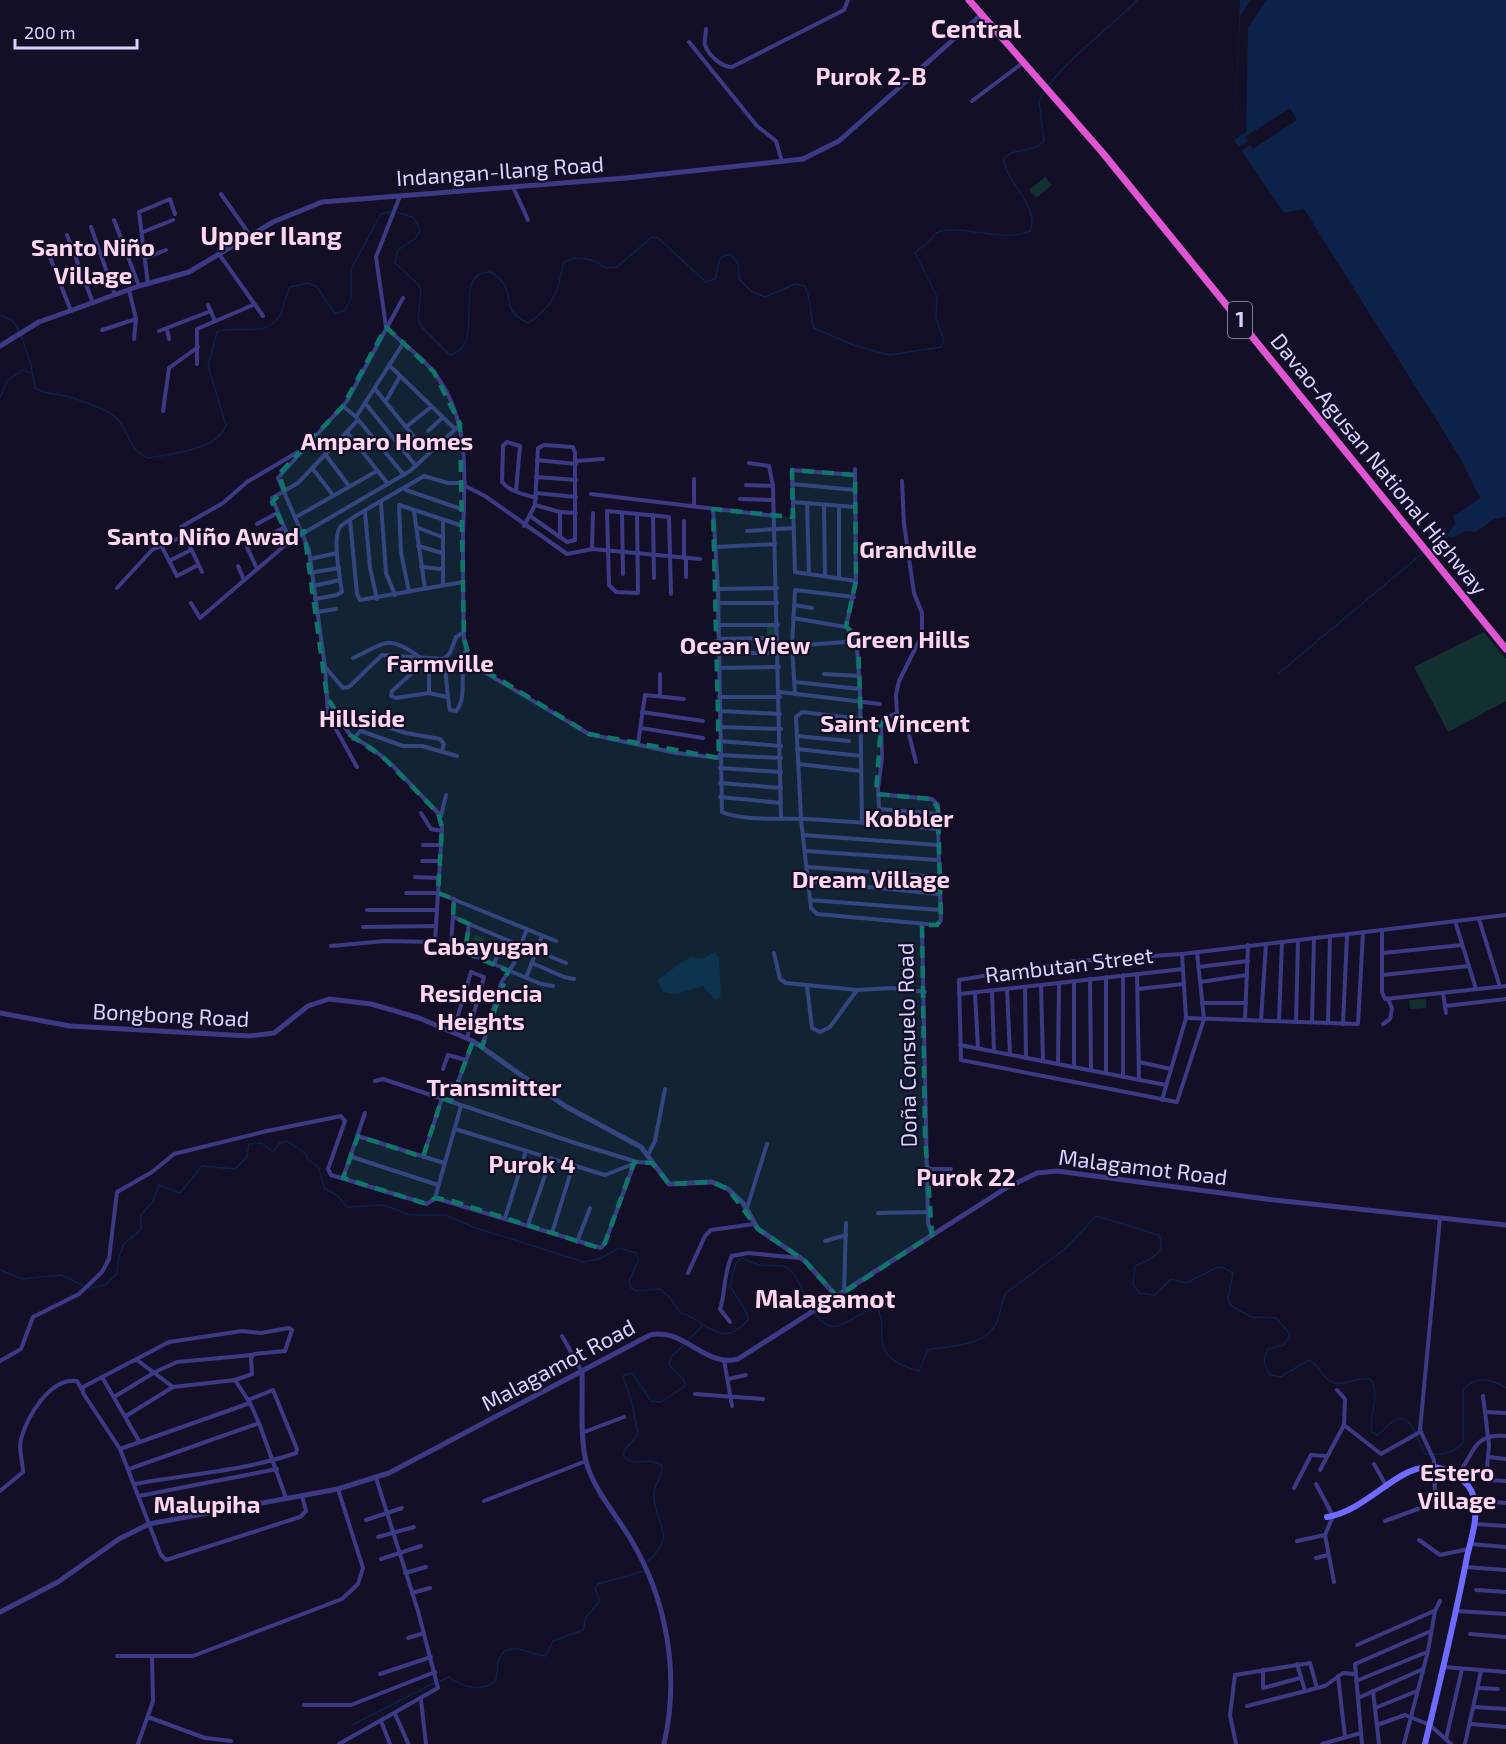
<svg xmlns="http://www.w3.org/2000/svg" width="1506" height="1744" viewBox="0 0 1506 1744" font-family="'Exo 2',sans-serif">
<style>
.green{fill:#12302f}
.water{fill:#0c2248}
.pier{fill:#130f26}
.lines{fill:none;stroke-linecap:round;stroke-linejoin:round}
.stream{stroke:#0c2248;stroke-width:1.5}
.minor{stroke:#3d3a85;stroke-width:4}
.tertiary{stroke:#3d3a85;stroke-width:5}
.secondary{stroke:#6f6bff;stroke-width:6}
.trunk{stroke:#e055d1;stroke-width:7}
.marked{fill:#0f766e;fill-opacity:0.2;stroke:#0f766e;stroke-width:4.5;stroke-dasharray:12 8;stroke-linejoin:round}
.labels{text-anchor:middle;stroke-width:4.5;stroke-linejoin:round;paint-order:stroke}
.shield{fill:#130f26;stroke:#9e99be;stroke-width:1.5}
.shield-label{font-size:21px;font-weight:bold;fill:#d9d4ff}
.street-label{font-size:22px;fill:#d9d4ff;stroke:#130f26}
.neighbourhood-label{font-size:24px;font-weight:bold;fill:#ffd6f0;stroke:#130f26}
.quarter-label{font-size:26px;font-weight:bold;fill:#ffd6f0;stroke:#130f26}
</style>
<rect width="100%" height="100%" fill="#130f26"/>
<!-- green -->
<g class="green">
<path d="M1045 177 1052 185 1036 198 1029 190Z"/>
<path d="M767 627H776L777 646H767Z"/>
<path d="M1484 632 1506 659V701L1448 732 1414 667Z"/>
<path d="M475 935 484 938 478 954 470 951Z"/>
<path d="M1426 999V1008L1410 1009 1409 1000Z"/>
</g>
<!-- water -->
<g class="water">
<path d="M1240 0H1506V517L1494 519 1476 532 1466 531 1452 538 1447 535 1455 524 1453 516 1480 498 1459 456 1304 209 1284 213 1234 140Z"/>
<path d="M715 952 719 957C719 965 722 994 720 998L714 999 703 986 676 994 663 992 658 981C660 977 685 960 691 957L704 958Z"/>
</g>
<!-- pier -->
<g class="pier">
<path d="M1250 0H1266L1248 28 1246 132 1234 140 1240 16Z"/>
<path d="M1290 108 1297 120 1253 149 1250 145 1241 151 1238 147 1248 141 1245 137Z"/>
<path d="M1437 422 1480 498 1450 518 1451 514 1477 497 1434 423Z"/>
</g>
<g class="lines">
<!-- stream -->
<g class="stream">
<path d="M1048 86C1074 53 1108 30 1137 0"/>
<path d="M397 212 414 218 420 230 416 238 398 250 395 263 419 285 421 291 418 318 421 326 450 355C489 345 448 270 491 272 523 293 494 307 528 323 553 307 559 291 563 263 577 254 594 259 606 268L617 267 652 237 658 238 706 282 715 279 720 258 730 254 738 263 739 279 752 292 765 297 795 284 805 286C812 301 809 313 814 328L853 345 889 355 941 347 944 341 936 318 937 297 915 253C919 248 925 246 930 241 932 239 933 236 935 234 951 221 1003 244 1030 231 1041 206 1004 182 1004 158 1014 147 1032 154 1044 141L1039 102 1045 90"/>
<path d="M0 315 12 320 19 331"/>
<path d="M21 335 31 365 35 388C46 395 55 393 66 396 80 400 97 406 110 413 129 423 124 447 148 458 171 454 218 450 226 425L208 366 217 332C236 323 266 340 280 315 284 306 285 296 290 287L308 283 317 287 335 314 345 310 351 299V269L381 214 393 211"/>
<path d="M0 398 7 381 22 370 31 373"/>
<path d="M1428 549 1447 535"/>
<path d="M1279 673 1424 552"/>
<path d="M0 1270 23 1279 61 1275 84 1286"/>
<path d="M89 1288 105 1285 117 1274 119 1257 123 1245 141 1229V1215L153 1201 159 1185 180 1193 202 1166 235 1169 247 1157 249 1144 262 1143 273 1152 280 1143 287 1141 306 1154 307 1159 318 1167 325 1189 337 1195 347 1207 384 1205 410 1215H445L476 1228 584 1262 599 1259 619 1248 636 1253 639 1259 629 1281 631 1288 637 1291 660 1289 669 1297 681 1313C706 1319 720 1352 748 1320L747 1313 730 1286 736 1263 742 1258 759 1265 785 1266 794 1274 813 1310"/>
<path d="M815 1314C837 1343 852 1312 876 1308 893 1326 860 1355 919 1371L928 1350C950 1345 983 1348 996 1324 1001 1315 1000 1303 1006 1293L1066 1248 1096 1216 1159 1235C1168 1254 1148 1260 1135 1266L1133 1284 1139 1293 1155 1295 1171 1279 1186 1283 1218 1267H1222L1233 1273 1228 1299 1230 1305 1251 1317 1276 1318 1290 1334 1284 1345 1268 1349C1262 1359 1264 1366 1270 1375L1280 1377 1309 1360C1320 1365 1323 1381 1335 1383 1347 1385 1358 1377 1370 1379 1382 1394 1368 1415 1372 1432L1377 1435C1383 1432 1386 1426 1392 1422 1411 1408 1418 1443 1425 1454 1438 1456 1454 1453 1463 1443V1390C1475 1375 1492 1379 1506 1388"/>
<path d="M687 1342 702 1326"/>
<path d="M648 1561C680 1533 652 1523 654 1493 655 1483 663 1476 662 1466 649 1455 634 1468 624 1457V1451L638 1434 632 1403 623 1376 632 1373 651 1401 661 1402 685 1386 684 1380 669 1365 671 1357 684 1345"/>
<path d="M440 1681 449 1677C462 1687 479 1692 495 1682 499 1674 495 1665 500 1657 510 1639 532 1656 546 1656L553 1641 583 1630 586 1617 600 1601 595 1588 598 1584 644 1571"/>
<path d="M352 1725 434 1683"/>
</g>
<!-- minor -->
<g class="minor">
<path d="M706 29C706 34 704 40 705 45 708 55 723 68 732 67L844 10 848 0"/>
<path d="M689 42 757 126 776 141 782 162"/>
<path d="M972 101 1024 62"/>
<path d="M513 187 528 220"/>
<path d="M221 194 250 235"/>
<path d="M400 196 376 257 386 327C403 345 424 357 438 378 472 426 464 483 463 538 463 572 463 605 464 639L468 658 486 673 589 734 676 753 719 758"/>
<path d="M114 220 139 286"/>
<path d="M91 227 115 295"/>
<path d="M143 232 173 220"/>
<path d="M67 235 93 303"/>
<path d="M46 247 71 311"/>
<path d="M219 254 263 316"/>
<path d="M145 258 166 250"/>
<path d="M148 284 139 212 170 199 175 214"/>
<path d="M129 290 136 319 134 339"/>
<path d="M208 305 215 321"/>
<path d="M167 329 169 339"/>
<path d="M102 330 136 319"/>
<path d="M159 331 211 311"/>
<path d="M197 364V329L253 305"/>
<path d="M389 365 455 429"/>
<path d="M375 389 414 437"/>
<path d="M386 401 400 376"/>
<path d="M365 403 416 466"/>
<path d="M343 406 356 417 404 475"/>
<path d="M163 411 169 368 198 347"/>
<path d="M356 417 404 342"/>
<path d="M406 427 431 407"/>
<path d="M428 431 442 418"/>
<path d="M347 432 388 484"/>
<path d="M325 454 349 486"/>
<path d="M537 460 576 464"/>
<path d="M576 461 603 459"/>
<path d="M749 463 769 466 773 486 781 818"/>
<path d="M312 468 333 495"/>
<path d="M855 475 792 470 795 572 856 581"/>
<path d="M536 477 576 480"/>
<path d="M694 479V505"/>
<path d="M902 481 904 524 914 593 922 613V635L899 681 896 695 897 713 906 723 916 762"/>
<path d="M792 484 855 490"/>
<path d="M746 485 773 486"/>
<path d="M465 486 485 496 567 554 592 549 700 559"/>
<path d="M406 490 464 510"/>
<path d="M516 491 520 446 507 442 503 446 502 482C510 492 524 494 536 498"/>
<path d="M536 493 576 497"/>
<path d="M591 494 774 516"/>
<path d="M740 499 773 500"/>
<path d="M793 502 855 507"/>
<path d="M381 503 386 573 395 595"/>
<path d="M807 503 809 574"/>
<path d="M535 505 560 512 576 513"/>
<path d="M824 505 825 576"/>
<path d="M713 509 718 589 722 812C741 821 783 818 804 819 849 821 894 825 938 829L941 920 937 925 817 914 811 908 801 819 796 717 802 712 861 719"/>
<path d="M414 511 425 589"/>
<path d="M365 512 370 568 377 599"/>
<path d="M560 512V537"/>
<path d="M622 513 623 574"/>
<path d="M637 514 638 593 616 592 609 585 607 511 669 517 671 594"/>
<path d="M653 515 654 578"/>
<path d="M296 517 377 471"/>
<path d="M350 520 357 594 360 600 463 582"/>
<path d="M684 521V558"/>
<path d="M443 522V585"/>
<path d="M257 524 277 513"/>
<path d="M524 526 535 505 538 448 544 445 573 447 575 453V540L567 542 530 516"/>
<path d="M416 527 442 537"/>
<path d="M747 531 794 528"/>
<path d="M290 541 272 498 298 483 358 420"/>
<path d="M258 542 283 528"/>
<path d="M418 546 442 553"/>
<path d="M162 547 177 576 198 565"/>
<path d="M247 547 257 569"/>
<path d="M716 547 775 544"/>
<path d="M592 549 593 513"/>
<path d="M310 559 337 553"/>
<path d="M169 561 191 550"/>
<path d="M238 566 244 580"/>
<path d="M421 567 442 569"/>
<path d="M202 572 181 527 223 503 247 482 303 449"/>
<path d="M315 572 339 568"/>
<path d="M686 577V558"/>
<path d="M839 578V506"/>
<path d="M313 586 340 580"/>
<path d="M117 588 152 550 184 536"/>
<path d="M718 589 777 588"/>
<path d="M409 592 401 552 399 505 463 526"/>
<path d="M315 599 337 595 342 592C340 577 332 539 340 527 345 520 410 485 424 476L448 483H465"/>
<path d="M191 603 200 618 290 541 410 471 460 425"/>
<path d="M718 603H777"/>
<path d="M794 605 812 608"/>
<path d="M317 612 336 609"/>
<path d="M793 618 846 627 856 634 860 689 862 822"/>
<path d="M719 625H778"/>
<path d="M846 627 856 581 855 469"/>
<path d="M719 639 765 638"/>
<path d="M792 646 858 641"/>
<path d="M719 653H778"/>
<path d="M353 658C387 642 388 634 421 658"/>
<path d="M413 658 411 674 392 691 391 696 396 698 429 693 447 697"/>
<path d="M444 659 449 706 450 710 456 711C468 698 459 670 465 652"/>
<path d="M326 668 343 688 349 687 382 655 444 659 450 653 456 637 464 632"/>
<path d="M719 668 779 667"/>
<path d="M824 674 860 676"/>
<path d="M795 682 860 689"/>
<path d="M780 692 880 704"/>
<path d="M429 693V659"/>
<path d="M795 694 792 646 795 590 854 597"/>
<path d="M660 696V674"/>
<path d="M719 697H780"/>
<path d="M327 698 350 735 373 749 393 766 438 813 442 827 435 942 385 941 331 946"/>
<path d="M719 711 780 714"/>
<path d="M642 712 703 721"/>
<path d="M861 724 881 723"/>
<path d="M720 727 781 729"/>
<path d="M641 728 703 738"/>
<path d="M361 731 403 746H422L457 756"/>
<path d="M797 736 849 741"/>
<path d="M353 739 367 724 372 722 406 733 440 739 444 744 442 750"/>
<path d="M719 741 781 746"/>
<path d="M638 744 645 695 684 699"/>
<path d="M797 749 861 756"/>
<path d="M719 755 781 758"/>
<path d="M798 764 861 771"/>
<path d="M357 767 328 715 325 667 309 550 278 478 347 401 403 298"/>
<path d="M720 768 781 772"/>
<path d="M720 783 781 788"/>
<path d="M878 794 932 799 938 805V814L879 809"/>
<path d="M720 797 781 803"/>
<path d="M421 813 431 829 442 831"/>
<path d="M441 816 446 795"/>
<path d="M880 824 878 789 882 758 881 723 885 718 897 713"/>
<path d="M803 835 938 845"/>
<path d="M423 845H441"/>
<path d="M806 851 938 860"/>
<path d="M422 861H440"/>
<path d="M808 867 938 877"/>
<path d="M415 877 439 878"/>
<path d="M809 881 938 894"/>
<path d="M406 893H438L556 941"/>
<path d="M454 899 451 946 541 984 553 986"/>
<path d="M810 900 940 910"/>
<path d="M367 910H437"/>
<path d="M453 917 521 946"/>
<path d="M1479 919 1500 987"/>
<path d="M1455 921 1476 989"/>
<path d="M922 925 928 1223 932 1235"/>
<path d="M363 927 435 926"/>
<path d="M1382 930V992L1385 999 1506 986"/>
<path d="M537 951 566 963"/>
<path d="M465 952 469 924"/>
<path d="M1197 952 1204 1019 1177 1102 961 1060 959 980 1075 961 1182 954 1506 915"/>
<path d="M774 953 780 979 786 983 857 990 892 988 925 992"/>
<path d="M1383 953 1462 945"/>
<path d="M532 963 564 977 574 979"/>
<path d="M494 964 504 939"/>
<path d="M1198 967 1248 961"/>
<path d="M1137 974 1139 1080"/>
<path d="M1123 975V1077"/>
<path d="M1382 975 1469 966"/>
<path d="M1106 977V1073"/>
<path d="M526 978 542 936"/>
<path d="M1090 979 1091 1070"/>
<path d="M1074 981V1067"/>
<path d="M1200 982 1247 975"/>
<path d="M1041 985 1043 1061"/>
<path d="M807 986 812 1028 820 1032 830 1027 857 990"/>
<path d="M1025 987 1026 1058"/>
<path d="M1007 989 1010 1054"/>
<path d="M1138 989 1184 984"/>
<path d="M992 991 994 1051"/>
<path d="M975 993 978 1048"/>
<path d="M1443 993 1446 1013"/>
<path d="M959 994 1183 969"/>
<path d="M1202 1003H1246"/>
<path d="M1445 1006 1506 999"/>
<path d="M1186 1018 1358 1024 1363 932"/>
<path d="M1245 1020 1248 945"/>
<path d="M1261 1020 1266 944"/>
<path d="M1279 1021 1282 942"/>
<path d="M1296 1022 1298 940"/>
<path d="M1312 1022 1314 938"/>
<path d="M1328 1023 1330 936"/>
<path d="M1343 1024 1347 935"/>
<path d="M1383 1024 1390 1019 1392 1008 1388 999"/>
<path d="M453 1032 471 972 484 977 467 1038"/>
<path d="M960 1045 1166 1085"/>
<path d="M482 1047 501 983 514 963 527 929"/>
<path d="M1139 1062 1171 1069"/>
<path d="M1058 1064 1059 983"/>
<path d="M443 1069 448 1055 466 1060"/>
<path d="M375 1081 383 1079 572 1142 637 1162 652 1163"/>
<path d="M1162 1100 1186 1018 1182 954"/>
<path d="M451 1101 473 1041"/>
<path d="M455 1129 605 1175 633 1164"/>
<path d="M358 1136 444 1163"/>
<path d="M648 1155 655 1141 665 1089"/>
<path d="M352 1157 438 1185"/>
<path d="M423 1157 442 1098"/>
<path d="M926 1169H951"/>
<path d="M343 1178 365 1113"/>
<path d="M435 1198 601 1248 605 1243 634 1164"/>
<path d="M747 1208 767 1144"/>
<path d="M878 1213 928 1212"/>
<path d="M505 1218 526 1151"/>
<path d="M528 1225 551 1158"/>
<path d="M552 1233 573 1165"/>
<path d="M825 1241 846 1235"/>
<path d="M577 1242 590 1208"/>
<path d="M688 1273 705 1236 711 1230 754 1224"/>
<path d="M844 1292 846 1223"/>
<path d="M730 1322 720 1309C726 1292 723 1273 732 1256L748 1253 799 1258"/>
<path d="M562 1336 582 1372"/>
<path d="M137 1360 173 1387 235 1380 252 1374 251 1358 254 1354 285 1351 292 1330 289 1328 261 1333 242 1331 169 1342 83 1387V1393L120 1449 161 1555 166 1560 300 1517 306 1511 302 1496"/>
<path d="M724 1360 732 1406"/>
<path d="M0 1361 21 1349 33 1317 79 1294 102 1272 109 1259 117 1192 152 1172 174 1154 267 1131 341 1116 345 1121 328 1169 331 1175 427 1204 435 1198 461 1106"/>
<path d="M102 1377 139 1441"/>
<path d="M728 1379 746 1375"/>
<path d="M235 1380 250 1403 259 1423"/>
<path d="M695 1394 763 1399"/>
<path d="M1483 1396 1489 1445 1486 1480 1506 1481"/>
<path d="M114 1397 155 1372 177 1362 252 1355"/>
<path d="M1485 1412 1506 1413"/>
<path d="M126 1416 173 1387"/>
<path d="M1344 1425 1381 1454 1420 1432"/>
<path d="M584 1432 624 1417"/>
<path d="M120 1449 250 1403"/>
<path d="M1489 1457 1506 1459"/>
<path d="M1374 1464 1387 1487"/>
<path d="M129 1469 259 1423 286 1498"/>
<path d="M1320 1470 1344 1425 1345 1399 1337 1390"/>
<path d="M1457 1475C1475 1455 1471 1433 1506 1436"/>
<path d="M135 1484C188 1474 244 1471 296 1453L297 1449 273 1390 248 1400"/>
<path d="M1316 1484 1333 1516 1325 1535 1334 1582"/>
<path d="M1294 1488 1311 1455 1326 1456"/>
<path d="M0 1491 23 1472C23 1461 18 1450 21 1439 27 1417 50 1377 77 1381L82 1390"/>
<path d="M139 1496 277 1469"/>
<path d="M484 1501 586 1461"/>
<path d="M1482 1501 1506 1503"/>
<path d="M366 1520 402 1508"/>
<path d="M1385 1521 1426 1506 1435 1498 1434 1460 1420 1430 1440 1218"/>
<path d="M1474 1524 1506 1526"/>
<path d="M378 1537 414 1527"/>
<path d="M1419 1540 1440 1555 1469 1549"/>
<path d="M1297 1541 1325 1535"/>
<path d="M1470 1544 1506 1547"/>
<path d="M1316 1558 1328 1555"/>
<path d="M381 1559 421 1546"/>
<path d="M1465 1567 1506 1570"/>
<path d="M405 1573 426 1567"/>
<path d="M1476 1590 1506 1592"/>
<path d="M412 1593 430 1588"/>
<path d="M1457 1611 1506 1614"/>
<path d="M1470 1634 1506 1637"/>
<path d="M408 1638 424 1633"/>
<path d="M1357 1645 1434 1611"/>
<path d="M117 1656H193L342 1599 358 1584 363 1568 338 1489"/>
<path d="M1297 1664 1305 1691"/>
<path d="M1444 1667 1506 1672"/>
<path d="M1263 1670V1688L1300 1678"/>
<path d="M380 1674 431 1657"/>
<path d="M1338 1676 1345 1737"/>
<path d="M1356 1681 1427 1652"/>
<path d="M1478 1688 1498 1689"/>
<path d="M1373 1691 1379 1744"/>
<path d="M1358 1698 1423 1669"/>
<path d="M421 1700 426 1744"/>
<path d="M304 1705H351L435 1672"/>
<path d="M1247 1706 1325 1686 1343 1673 1355 1674"/>
<path d="M1475 1707 1506 1709"/>
<path d="M1375 1708 1417 1691"/>
<path d="M395 1714 408 1743"/>
<path d="M148 1717 205 1738 231 1741"/>
<path d="M381 1721 390 1744"/>
<path d="M1471 1724 1506 1727"/>
<path d="M1377 1725 1405 1715 1430 1725 1451 1744"/>
<path d="M1446 1739 1462 1669"/>
<path d="M138 1744 153 1701 152 1657"/>
<path d="M339 1744 438 1688 418 1611 376 1478"/>
<path d="M1236 1744 1230 1715 1235 1675 1310 1663 1317 1688"/>
<path d="M1322 1744 1361 1733"/>
<path d="M1362 1744 1355 1664 1431 1631"/>
<path d="M1404 1744 1428 1651 1435 1611 1440 1601"/>
<path d="M1465 1744 1481 1671"/>
</g>
<!-- tertiary -->
<g class="tertiary">
<path d="M0 346 39 322 139 286 189 272 273 222 322 202 626 178 803 159 839 141 982 14"/>
<path d="M0 1013 70 1026 249 1036 274 1033 308 1006 329 999 371 1004 419 1018 473 1041 565 1106 641 1147 669 1184 712 1182 728 1189 743 1203 758 1229 805 1261 837 1297"/>
<path d="M582 1372C583 1399 579 1443 588 1468 597 1493 616 1515 630 1538 667 1599 680 1674 664 1744"/>
<path d="M0 1612 58 1582 119 1539 149 1524 338 1489 389 1473 650 1335C684 1327 705 1368 738 1359L1006 1188 1037 1173 1057 1171 1266 1199 1506 1225"/>
</g>
<!-- secondary -->
<path class="secondary" d="M1327 1517C1366 1511 1395 1468 1428 1467 1446 1466 1470 1480 1474 1498 1479 1516 1471 1539 1467 1557 1455 1619 1440 1682 1425 1744"/>
<!-- trunk -->
<path class="trunk" d="M969 0 1102 152 1506 649"/>
</g>
<!-- marked area -->
<path class="marked" d="M386 327 434 372 460 424 464 639 471 662 589 734 719 758 713 509 793 517 792 470 855 475 856 581 846 626 858 641 861 724 881 723 876 794 932 799 938 809 941 920 937 925H922L925 1136 932 1235 837 1297 805 1261 758 1229 728 1189 712 1182 669 1184 652 1163 634 1162 605 1243 599 1248 452 1201 436 1198 424 1203 343 1178 358 1136 423 1157 442 1098 451 1101 473 1041 482 1047 508 971 465 952 469 924 453 917 454 899 438 893 442 827 438 813 383 757 350 735 327 697 304 531 290 541 272 502 284 490 279 474 343 406Z"/>
<g class="labels">
<!-- shield labels -->
<rect class="shield" x="1228" y="302" width="24" height="36" rx="4.5"/>
<g class="shield-label">
<text x="1240" y="327">1</text>
</g>
<!-- street labels -->
<g class="street-label">
<text transform="translate(500 171) rotate(-4)" y="8">Indangan-Ilang Road</text>
<text transform="translate(1379 464) rotate(51)" y="8">Davao-Agusan National Highway</text>
<text transform="translate(1069 965) rotate(-7)" y="8">Rambutan Street</text>
<text transform="translate(171 1015) rotate(3)" y="8">Bongbong Road</text>
<text transform="translate(907 1045) rotate(-91)" y="8">Doña Consuelo Road</text>
<text transform="translate(1143 1167) rotate(7)" y="8">Malagamot Road</text>
<text transform="translate(558 1365) rotate(-28)" y="8">Malagamot Road</text>
</g>
<!-- neighbourhood labels -->
<g class="neighbourhood-label">
<text x="871" y="85">Purok 2-B</text>
<text x="93" y="256">Santo Niño<tspan x="93" dy="28">Village</tspan></text>
<text x="387" y="450">Amparo Homes</text>
<text x="203" y="545">Santo Niño Awad</text>
<text x="918" y="558">Grandville</text>
<text x="908" y="648">Green Hills</text>
<text x="745" y="654">Ocean View</text>
<text x="440" y="672">Farmville</text>
<text x="362" y="727">Hillside</text>
<text x="895" y="732">Saint Vincent</text>
<text x="909" y="827">Kobbler</text>
<text x="871" y="888">Dream Village</text>
<text x="486" y="955">Cabayugan</text>
<text x="481" y="1002">Residencia<tspan x="481" dy="28">Heights</tspan></text>
<text x="494" y="1096">Transmitter</text>
<text x="532" y="1173">Purok 4</text>
<text x="966" y="1186">Purok 22</text>
<text x="1457" y="1481">Estero<tspan x="1457" dy="28">Village</tspan></text>
<text x="207" y="1513">Malupiha</text>
</g>
<!-- quarter labels -->
<g class="quarter-label">
<text x="976" y="38">Central</text>
<text x="271" y="245">Upper Ilang</text>
<text x="825" y="1308">Malagamot</text>
</g>
</g>
<!-- scale -->
<path d="M15 39v9h122v-9" fill="none" stroke="#d9d4ff" stroke-width="3"/>
<text x="24" y="39" font-size="18" fill="#d9d4ff" stroke="#130f26" stroke-width="4.5" paint-order="stroke">200 m</text>
</svg>
